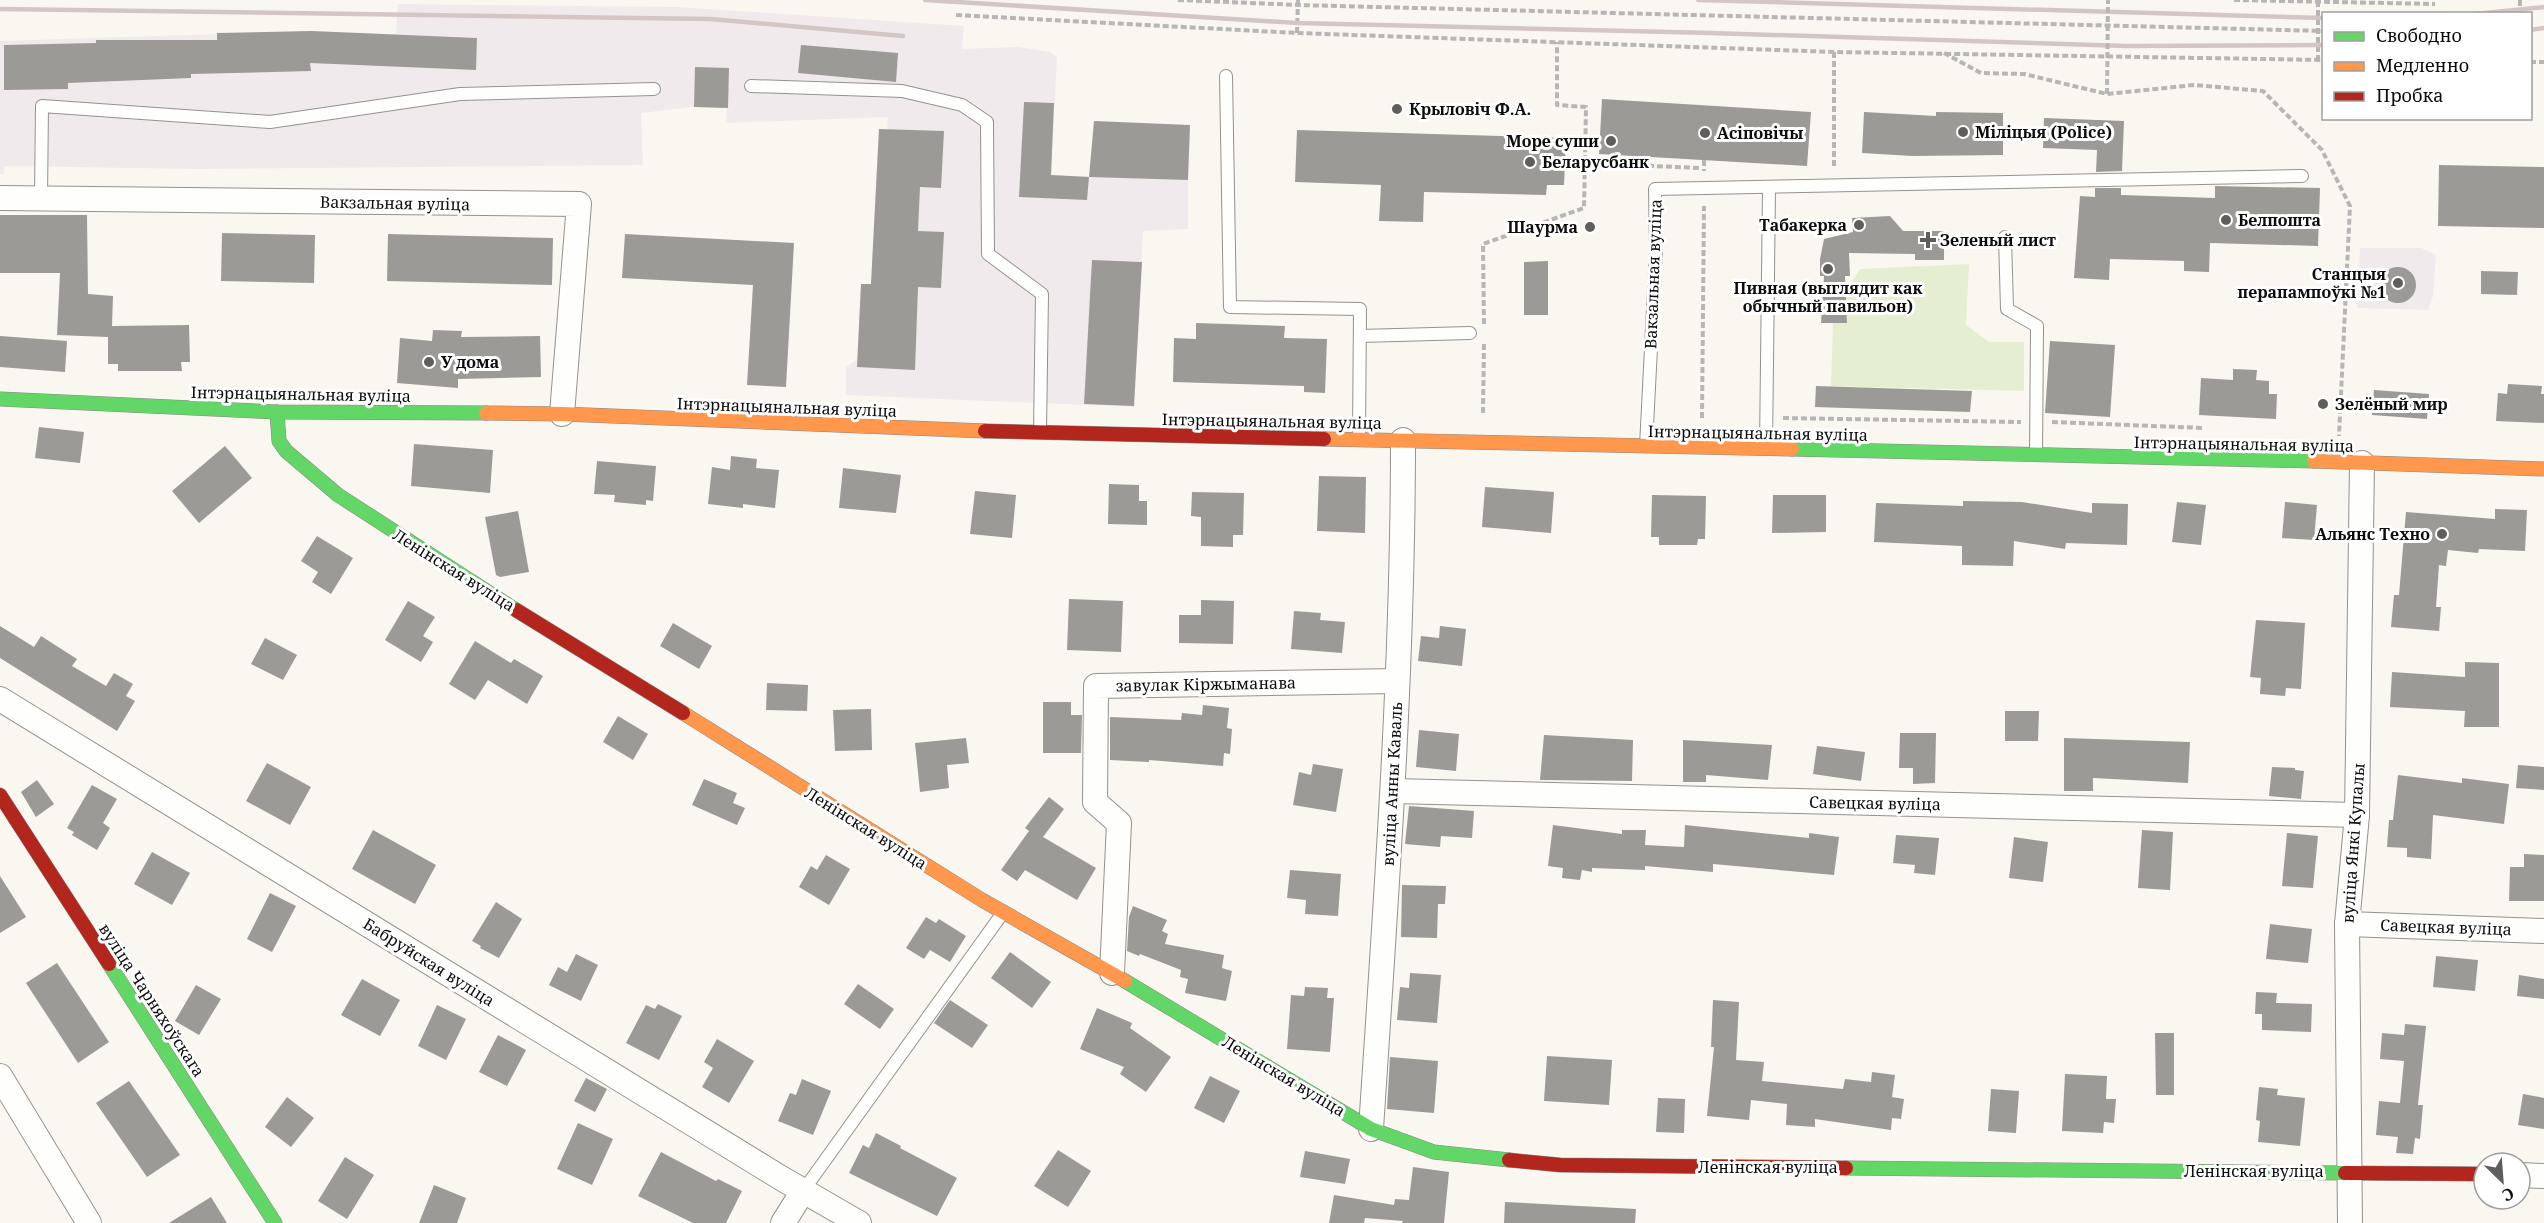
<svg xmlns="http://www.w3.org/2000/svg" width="2544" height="1223" viewBox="0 0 2544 1223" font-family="'Noto Serif',serif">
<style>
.industrial{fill:#f1eaed}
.green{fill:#e5eed1}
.building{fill:#9c9a96}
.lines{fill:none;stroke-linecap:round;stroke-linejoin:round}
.lane-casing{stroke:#93928f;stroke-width:14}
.street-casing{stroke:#93928f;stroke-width:26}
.fast-casing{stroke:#8a8885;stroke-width:15}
.slow-casing{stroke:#8a8885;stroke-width:15}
.jam-casing{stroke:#8a8885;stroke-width:15}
.path{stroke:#b7b6b5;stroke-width:4;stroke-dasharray:6 3;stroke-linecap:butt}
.lane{stroke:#fefefd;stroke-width:12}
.street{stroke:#fefefd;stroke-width:24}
.fast{stroke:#63d668;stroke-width:14}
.slow{stroke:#ff974d;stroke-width:14}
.jam{stroke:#b3261e;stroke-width:14}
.rail{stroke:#d5c6c6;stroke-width:4.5}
.path-bridge{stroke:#b7b6b5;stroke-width:4;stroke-dasharray:6 3;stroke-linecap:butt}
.poi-dot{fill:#5f5e5c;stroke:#fff;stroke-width:2}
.labels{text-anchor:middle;stroke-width:6;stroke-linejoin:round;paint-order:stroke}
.poi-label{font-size:16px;font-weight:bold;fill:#0c0c0c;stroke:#fff;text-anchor:start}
.street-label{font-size:16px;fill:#0c0c0c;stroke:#fff}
</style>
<rect width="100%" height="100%" fill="#faf7f0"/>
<!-- industrial -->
<g class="industrial">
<path d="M398 4 678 7 964 26 962 49 1019 47 1050 52 1057 57 1051 175 1188 180V229L1143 231 1134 407 846 395V367L857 360 861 284H871L879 129H887L888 117 726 123 727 108 694 107 641 113 643 165 197 169 4 166V174H0V41L311 31 396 34Z"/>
<path d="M2360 248H2421L2436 255 2433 296 2428 310 2357 308Z"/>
</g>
<!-- green -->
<path class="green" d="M1969 264 1966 325 1989 342H2024V391L1831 386 1833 323H1847L1846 291 1860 269Z"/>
<!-- building -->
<g class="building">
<path d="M311 31 477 38 476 70 310 63 311 71 191 74V78L68 83V89L4 90V45L96 43V40H217V33Z"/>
<path d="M801 45 898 53 896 82 798 73Z"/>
<path d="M695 67 729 68 728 108 694 107Z"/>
<path d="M1602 99 1811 112 1807 166 1599 154Z"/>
<path d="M1024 102 1054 103 1051 175 1089 177 1087 200 1019 197Z"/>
<path d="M1864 112 1936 116V112L2003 113V155L1912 156 1862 153Z"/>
<path d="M2044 118 2124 121 2122 171 2096 172 2097 150 2043 148Z"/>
<path d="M1094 121 1190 125 1188 180 1089 177Z"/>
<path d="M879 129 944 131 941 188 920 187 918 231 944 232 941 288 918 287 915 370 857 367 861 284H871Z"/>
<path d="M1297 130 1566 138 1564 185H1547L1546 195 1424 192 1423 222 1379 221 1381 185 1295 182Z"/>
<path d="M2439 165 2544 167V228L2438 226Z"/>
<path d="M2215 186 2320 188 2318 246 2210 243 2209 272 2184 271V261L2110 259 2109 280 2074 278 2080 196 2095 197V188H2121V195L2215 198Z"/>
<path d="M0 215H87L88 294 113 296 112 326 189 325 190 362H181L182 371H118V364H108V337L57 335 60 273H0Z"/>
<path d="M1890 216 1903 231H1944V260H1915V254L1849 253 1850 276H1845L1847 323H1821L1824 276H1820V259L1824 239 1853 232 1852 218Z"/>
<path d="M222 233 315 235 314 283 221 281Z"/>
<path d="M388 234 553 238 552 285 387 281Z"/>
<path d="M625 234 794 243 786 387 747 385 753 285 622 278Z"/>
<path d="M1092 260 1142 262 1134 406 1084 404Z"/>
<path d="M1548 261V315H1524V262Z"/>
<circle cx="2398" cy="285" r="18"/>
<path d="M2481 271 2518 272 2517 295 2481 294Z"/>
<path d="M1196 323 1285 326 1284 338 1327 339 1325 393 1304 392V386L1173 382 1174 338 1196 339Z"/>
<path d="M433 330 462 331 461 337 540 336 541 377 458 379V388L397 383 400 338 432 341Z"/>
<path d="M0 336 67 341 65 372 0 367Z"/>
<path d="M2050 341 2115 345 2110 417 2045 413Z"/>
<path d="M2233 369 2257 370 2256 380 2269 381V394H2277L2276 419 2199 415 2201 378 2233 380Z"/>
<path d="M2508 384 2542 386 2541 394H2544V423L2496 421 2498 393 2507 394Z"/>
<path d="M1816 386 1972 391 1970 412 1815 407Z"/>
<path d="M2374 390 2429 394 2427 419 2372 415Z"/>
<path d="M39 427 84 432 80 463 35 458Z"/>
<path d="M414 444 493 450 490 493 411 486Z"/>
<path d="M225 446 252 478 199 523 172 491Z"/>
<path d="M731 456 757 459 756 468 779 470 775 508 743 504V508L708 504 712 467 730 470Z"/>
<path d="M597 461 656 466 653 501 646 500V505L614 502 615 495 594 494Z"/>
<path d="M843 468 901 475 896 513 839 508Z"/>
<path d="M1319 476 1366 477 1365 533 1317 531Z"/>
<path d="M1109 484 1139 485V501H1147V525L1108 524Z"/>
<path d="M1485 487 1554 492 1551 533 1482 527Z"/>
<path d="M975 491 1016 495 1012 538 970 534Z"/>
<path d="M1192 492 1244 493 1243 535H1233V547L1201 546V517L1191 516Z"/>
<path d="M1652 495 1706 496 1705 539H1698L1697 545H1659V537H1651Z"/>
<path d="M1773 495H1826V532L1772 533Z"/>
<path d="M1963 501 2022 502 2092 513V503L2128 504 2127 545 2066 543 2065 549 2014 541 2013 566 1962 565V546L1874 542 1876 503 1963 506Z"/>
<path d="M2177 502 2206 505 2201 545 2172 542Z"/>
<path d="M2285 502 2317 505 2314 540 2282 538Z"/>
<path d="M2495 509 2527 510 2525 551 2479 549 2478 553 2448 550 2446 566 2439 565 2436 607H2441L2439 631 2391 627 2394 595H2399L2406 512 2495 519Z"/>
<path d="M518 511 529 572 500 577 496 575 485 517Z"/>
<path d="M317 536 353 558 331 594 312 582 318 572 301 561Z"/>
<path d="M1069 599 1123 601 1121 652 1067 650Z"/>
<path d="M1201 600 1234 601 1233 644 1179 643V615H1201Z"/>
<path d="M408 601 435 617 423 636 433 642 421 662 385 640Z"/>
<path d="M1294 611 1321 613 1320 620 1345 622 1342 653 1291 649Z"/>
<path d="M2256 620 2305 623 2301 689 2286 688 2285 696 2260 694 2261 678 2250 677Z"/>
<path d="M673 623 712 646 699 669 660 646Z"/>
<path d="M0 626 34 647 41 636 77 659 72 666 106 686 114 673 133 684 126 696 135 701 117 731 0 658Z"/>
<path d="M1440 626 1466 629 1462 666 1418 661 1421 636 1439 638Z"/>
<path d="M265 638 297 655 283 680 251 664Z"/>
<path d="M475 641 511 663 514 659 543 676 527 704 488 680 475 700 449 684Z"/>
<path d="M2465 662 2499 663V727H2464L2465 711 2390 707 2392 672 2465 677Z"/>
<path d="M767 683 808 685 807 711 766 710Z"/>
<path d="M1043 702H1071V715H1082L1081 753H1043Z"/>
<path d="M1203 705 1229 708 1227 728 1232 729 1230 754 1224 753 1223 766 1149 760V762L1110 760V717L1181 720 1182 713 1202 715Z"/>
<path d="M871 709 872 750 835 751 833 710Z"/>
<path d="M2005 711H2039L2038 741H2005Z"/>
<path d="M618 716 648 734 633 760 603 742Z"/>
<path d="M1419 730 1459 734 1456 771 1416 767Z"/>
<path d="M1900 733H1936L1935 783 1913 784V768H1899Z"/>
<path d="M1544 735 1633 740 1632 781 1540 780Z"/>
<path d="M966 738 969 763 947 765 949 788 920 792 915 743Z"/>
<path d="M2064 738 2190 742 2188 783 2093 778V791H2064Z"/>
<path d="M1683 740 1772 745 1768 780 1706 775V782H1683Z"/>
<path d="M1817 746 1865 752 1861 781 1813 774Z"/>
<path d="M267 763 311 787 290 825 246 801Z"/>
<path d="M1313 764 1343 769 1336 812 1293 805 1299 772 1311 775Z"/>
<path d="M2518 765 2544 767V790L2516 788Z"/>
<path d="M2272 767 2295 768V770L2304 771 2301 799 2269 796Z"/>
<path d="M2398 775 2462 783V778L2509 784 2504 824 2433 815 2431 859 2407 857V848L2387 847 2389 820H2393Z"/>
<path d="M704 779 737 793 733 803 745 808 737 825 692 805Z"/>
<path d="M37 780 54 804 36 817 21 792Z"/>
<path d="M92 785 117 799 103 823 110 828 97 850 72 835 74 832 67 828Z"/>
<path d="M1049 797 1064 809 1043 837 1096 868 1077 900 1025 870 1017 881 1001 870 1029 831 1025 828Z"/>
<path d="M1409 806 1474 811 1472 838 1441 836 1440 847 1405 844Z"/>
<path d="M1553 825 1622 834V830H1646L1645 845 1684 847 1685 825 1809 838V833L1839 837 1834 875 1713 864V872L1645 866V870L1592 868V872L1582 870 1580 880 1562 878 1563 868 1548 866Z"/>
<path d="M373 830 436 865 415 904 352 869Z"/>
<path d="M2142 830 2173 832 2170 890 2138 888Z"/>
<path d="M2287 833 2318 836 2313 888 2282 886Z"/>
<path d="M1896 835 1939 838 1935 875 1914 873 1915 865 1893 863Z"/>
<path d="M2014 837 2048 842 2043 882 2009 878Z"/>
<path d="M152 852 190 873 172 905 134 884Z"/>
<path d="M2524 854 2544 855V901H2509L2510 867H2524Z"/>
<path d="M826 855 850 869 829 905 799 887 811 866 817 870Z"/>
<path d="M1290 870 1341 874 1338 916 1305 914 1306 900 1287 898Z"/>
<path d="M0 876 26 917 0 933Z"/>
<path d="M1402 885 1446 886 1445 904H1438L1437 938 1401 937Z"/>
<path d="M270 893 296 906 272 952 247 939Z"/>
<path d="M496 902 522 919 499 958 480 948 481 946 472 941Z"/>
<path d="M1133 906 1167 920 1162 931 1168 934 1165 944 1224 955 1222 968 1232 971 1226 1001 1185 993 1188 979 1180 977 1181 970 1140 954 1139 956 1127 951 1129 917Z"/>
<path d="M926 917 936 923 939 919 966 936 950 962 930 950 924 959 906 948Z"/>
<path d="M2270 924 2312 929 2308 963 2266 959Z"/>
<path d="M1010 952 1051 982 1032 1008 991 978Z"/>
<path d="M576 954 598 965 581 1001 549 985 558 967 567 972Z"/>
<path d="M2436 956 2478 960 2475 991 2433 987Z"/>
<path d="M57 963 109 1042 78 1063 26 983Z"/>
<path d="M1410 973 1441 975 1437 1023 1397 1020 1400 987 1409 988Z"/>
<path d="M2519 975 2544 979V999L2517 996Z"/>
<path d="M362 979 400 1000 380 1036 341 1015Z"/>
<path d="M858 984 894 1009 880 1029 844 1004Z"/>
<path d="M196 985 221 999 199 1035 175 1021Z"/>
<path d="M1305 987 1328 988 1327 998H1334L1330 1052 1287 1049 1291 995 1304 996Z"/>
<path d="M2256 992 2277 993 2276 1003 2312 1004 2311 1032 2262 1030V1014H2255Z"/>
<path d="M950 1000 988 1025 972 1048 934 1023Z"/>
<path d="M1713 1000 1739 1002 1736 1060 1764 1062 1762 1081 1843 1089 1845 1079 1871 1082 1872 1072 1895 1075 1892 1097 1904 1099 1901 1119 1892 1118 1891 1130 1815 1119V1127L1786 1125 1787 1104 1751 1100 1749 1120 1707 1116 1714 1047H1711Z"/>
<path d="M658 1004 682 1016 659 1060 626 1043 646 1005 655 1009Z"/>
<path d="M437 1005 466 1019 446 1060 418 1046Z"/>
<path d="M1097 1008 1132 1023 1130 1028 1171 1057 1146 1092 1120 1074 1124 1067 1080 1049Z"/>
<path d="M2405 1024 2426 1026 2418 1105H2423L2420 1139 2415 1138 2413 1154 2396 1153 2398 1137 2376 1135 2379 1101 2400 1103 2404 1061 2380 1059 2382 1033 2404 1035Z"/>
<path d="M2155 1033H2174V1095H2156Z"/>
<path d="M498 1035 526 1050 507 1086 479 1072Z"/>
<path d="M717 1039 754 1061 729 1103 702 1087 713 1068 704 1062Z"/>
<path d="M1547 1056 1612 1060 1609 1105 1544 1101Z"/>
<path d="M1390 1057 1438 1061 1434 1113 1387 1109Z"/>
<path d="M2065 1074 2107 1076 2106 1099H2116L2114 1123 2104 1122 2103 1133 2062 1131Z"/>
<path d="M1210 1076 1240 1091 1224 1123 1194 1108Z"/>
<path d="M586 1078 607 1089 595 1112 574 1101Z"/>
<path d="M802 1079 831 1091 813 1135 778 1121 790 1093 796 1095Z"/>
<path d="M129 1081 180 1155 147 1177 96 1103Z"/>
<path d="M2259 1087 2278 1089 2277 1095 2305 1098 2300 1146 2258 1142 2260 1121 2256 1120Z"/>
<path d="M1991 1089 2019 1091 2016 1133 1988 1131Z"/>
<path d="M2523 1094 2544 1098V1129L2518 1125Z"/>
<path d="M287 1097 314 1118 291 1147 265 1127Z"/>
<path d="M1658 1098 1685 1099 1684 1133 1656 1132Z"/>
<path d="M578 1123 613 1139 592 1185 557 1169Z"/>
<path d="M876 1133 901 1146 900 1148 957 1178 937 1216 849 1173 863 1145 869 1148Z"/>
<path d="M1058 1150 1091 1171 1068 1207 1034 1186Z"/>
<path d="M1305 1151 1350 1159 1345 1184 1300 1177Z"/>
<path d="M661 1152 716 1181 718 1179 742 1191 726 1223H693L638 1196Z"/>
<path d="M345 1157 374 1175 347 1219 318 1201Z"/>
<path d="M1413 1167 1449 1172 1444 1223H1402L1403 1221 1365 1218 1364 1223H1329L1334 1195 1394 1205 1395 1199 1409 1200Z"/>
<path d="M434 1185 466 1198 457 1223H419Z"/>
<path d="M211 1197 227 1223H169Z"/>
<path d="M1505 1202 1636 1209 1635 1223H1504Z"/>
</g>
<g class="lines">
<!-- lane casing -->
<g class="lane-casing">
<g id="lane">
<path d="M1226 76 1230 307 1360 309 1359 438"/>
<path d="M751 86 902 91 962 105 987 122 988 254 1042 294 1040 432"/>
<path d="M41 198 42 106 270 122 460 94 654 89"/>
<path d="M2005 237 2007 309 2037 326 2036 455"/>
<path d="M1360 336 1470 333"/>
<path d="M1646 446 1656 250 1655 189 2302 176"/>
<path d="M1766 448 1769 188"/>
<path d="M803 1191 1002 914"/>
</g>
</g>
<!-- street casing -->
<g class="street-casing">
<g id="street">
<path d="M0 198 579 204 562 414"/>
<path d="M0 699 781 1178 859 1223"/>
<path d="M1393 791 2357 815"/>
<path d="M2347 924 2544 931"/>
<path d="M1112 973 1119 823 1095 802 1096 686 1397 681"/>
<path d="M0 1076 89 1223"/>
<path d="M1371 1129C1386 899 1403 670 1403 440"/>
<path d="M2520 1175 2544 1176"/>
<path d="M783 1223 803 1191"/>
<path d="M2350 1223 2347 924 2357 815 2362 463"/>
</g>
</g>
<!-- fast casing -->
<g class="fast-casing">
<g id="fast">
<path d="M0 399 277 412 486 413"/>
<path d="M277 412 279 441 286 451 338 495 516 610"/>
<path d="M1792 449 2314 461"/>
<path d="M109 964 275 1223"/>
<path d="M1125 981 1371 1129 1434 1152 1509 1160"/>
<path d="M1846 1168 2345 1173"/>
</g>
</g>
<!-- slow casing -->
<g class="slow-casing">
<g id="slow">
<path d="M486 413 562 414 985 431"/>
<path d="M1324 439 1792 449"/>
<path d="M2314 461 2544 469"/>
<path d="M683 713 982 900 1125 981"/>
</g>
</g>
<!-- jam casing -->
<g class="jam-casing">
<g id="jam">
<path d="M985 431 1324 439"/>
<path d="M516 610 683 713"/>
<path d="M0 795 109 964"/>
<path d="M1509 1160 1560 1165 1846 1168"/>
<path d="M2345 1173 2484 1174"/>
</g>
</g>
<!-- path -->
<g class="path">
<path d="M1178 0 1298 5 2324 31"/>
<path d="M2234 0 2435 4"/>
<path d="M2520 0V14"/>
<path d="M2318 1V60H2320"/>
<path d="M956 15 1297 33 1834 52 2324 60"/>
<path d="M1297 33 1298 0"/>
<path d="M1834 52V168"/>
<path d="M1944 53 1981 73 2024 74 2107 94 2194 85 2263 91 2322 150 2350 206 2339 436"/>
<path d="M2530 62H2544"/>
<path d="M1704 160V171"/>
<path d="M1585 163 1699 168"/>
<path d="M1484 324 1483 244 1584 208 1586 107 1557 105V42"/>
<path d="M1483 413 1484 343"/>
<path d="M1702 418 1704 206"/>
<path d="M1783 418 2021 422"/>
<path d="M2052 422 2204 428"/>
</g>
<!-- lane -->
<use href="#lane" class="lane"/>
<!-- street -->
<use href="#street" class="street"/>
<!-- fast -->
<use href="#fast" class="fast"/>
<!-- slow -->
<use href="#slow" class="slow"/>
<!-- jam -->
<use href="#jam" class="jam"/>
<!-- rail -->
<g class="rail">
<path d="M925 0 1297 23 1711 33 2126 46 2324 45"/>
<path d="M1698 0 2324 18"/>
<path d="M0 9 710 19 903 36"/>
<path d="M2475 14 2544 7"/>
<path d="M2530 30 2544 28"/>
</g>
<!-- path-bridge -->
<path class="path-bridge" d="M2107 94 2108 0"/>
</g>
<!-- markers -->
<g class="poi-dot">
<circle cx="1397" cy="109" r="6"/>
<circle cx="1963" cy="132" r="6"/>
<circle cx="1705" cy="133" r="6"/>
<circle cx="1611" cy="141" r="6"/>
<circle cx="1530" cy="162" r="6"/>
<circle cx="2226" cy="220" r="6"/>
<circle cx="1859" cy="225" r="6"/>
<circle cx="1590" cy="227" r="6"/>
<path d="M1925 231h6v6h6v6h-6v6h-6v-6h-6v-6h6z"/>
<circle cx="1828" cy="269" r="6"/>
<circle cx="2398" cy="283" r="6"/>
<circle cx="429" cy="362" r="6"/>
<circle cx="2323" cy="404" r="6"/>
<circle cx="2442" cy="534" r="6"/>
</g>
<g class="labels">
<!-- poi labels -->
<g class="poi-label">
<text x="1409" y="115">Крыловіч Ф.А.</text>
<text x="1975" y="138">Міліцыя (Police)</text>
<text x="1717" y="139">Асіповічы</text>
<text x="1599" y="147" text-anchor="end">Море суши</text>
<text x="1542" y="168">Беларусбанк</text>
<text x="2238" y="226">Белпошта</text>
<text x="1847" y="231" text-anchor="end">Табакерка</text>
<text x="1578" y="233" text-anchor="end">Шаурма</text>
<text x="1940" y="246">Зеленый лист</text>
<text x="2386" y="280" text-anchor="end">Станцыя<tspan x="2386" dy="18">перапампоўкі №1</tspan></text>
<text x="1828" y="294" text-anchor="middle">Пивная (выглядит как<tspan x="1828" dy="18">обычный павильон)</tspan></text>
<text x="441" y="368">У дома</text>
<text x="2335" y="410">Зелёный мир</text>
<text x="2430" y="540" text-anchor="end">Альянс Техно</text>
</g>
<!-- street labels -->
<g class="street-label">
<text transform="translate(395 203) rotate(1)" y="6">Вакзальная вуліца</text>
<text transform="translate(1653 274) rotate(-88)" y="6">Вакзальная вуліца</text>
<text transform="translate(301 394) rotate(1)" y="6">Інтэрнацыянальная вуліца</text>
<text transform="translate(787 407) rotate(2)" y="6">Інтэрнацыянальная вуліца</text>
<text transform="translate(1272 421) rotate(1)" y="6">Інтэрнацыянальная вуліца</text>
<text transform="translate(1758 433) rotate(1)" y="6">Інтэрнацыянальная вуліца</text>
<text transform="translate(2244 444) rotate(1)" y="6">Інтэрнацыянальная вуліца</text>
<text transform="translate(454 570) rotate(32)" y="6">Ленінская вуліца</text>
<text transform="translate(1206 684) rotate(-1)" y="6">завулак Кіржыманава</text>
<text transform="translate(1392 784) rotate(-87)" y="6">вуліца Анны Каваль</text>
<text transform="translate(1875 803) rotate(1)" y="6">Савецкая вуліца</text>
<text transform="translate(866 828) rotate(32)" y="6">Ленінская вуліца</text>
<text transform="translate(2353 843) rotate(-86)" y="6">вуліца Янкі Купалы</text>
<text transform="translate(2446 927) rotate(2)" y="6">Савецкая вуліца</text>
<text transform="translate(429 962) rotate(32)" y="6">Бабруйская вуліца</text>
<text transform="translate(152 1000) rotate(57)" y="6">вуліца Чарняхоўскага</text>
<text transform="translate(1284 1076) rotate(31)" y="6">Ленінская вуліца</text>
<text x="1768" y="1173">Ленінская вуліца</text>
<text x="2254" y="1177">Ленінская вуліца</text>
</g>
</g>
<!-- legend -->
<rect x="2322" y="12" width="210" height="108" fill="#ffffff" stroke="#9e9e9e" stroke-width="1.5"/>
<rect x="2334" y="32" width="30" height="9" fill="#63d668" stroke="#9e9e9e" stroke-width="1.5"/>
<text x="2376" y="42" font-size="18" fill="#0c0c0c">Свободно</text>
<rect x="2334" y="62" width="30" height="9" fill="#ff974d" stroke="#9e9e9e" stroke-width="1.5"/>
<text x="2376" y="72" font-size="18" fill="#0c0c0c">Медленно</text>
<rect x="2334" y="92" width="30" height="9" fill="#b3261e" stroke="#9e9e9e" stroke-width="1.5"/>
<text x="2376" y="102" font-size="18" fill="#0c0c0c">Пробка</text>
<!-- north arrow -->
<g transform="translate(2502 1181) rotate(155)"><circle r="28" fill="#ffffff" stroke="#9e9e9e" stroke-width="1.5"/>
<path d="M0-4.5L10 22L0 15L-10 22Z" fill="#5f5e5c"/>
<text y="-9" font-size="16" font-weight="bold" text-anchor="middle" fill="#0c0c0c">С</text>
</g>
</svg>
